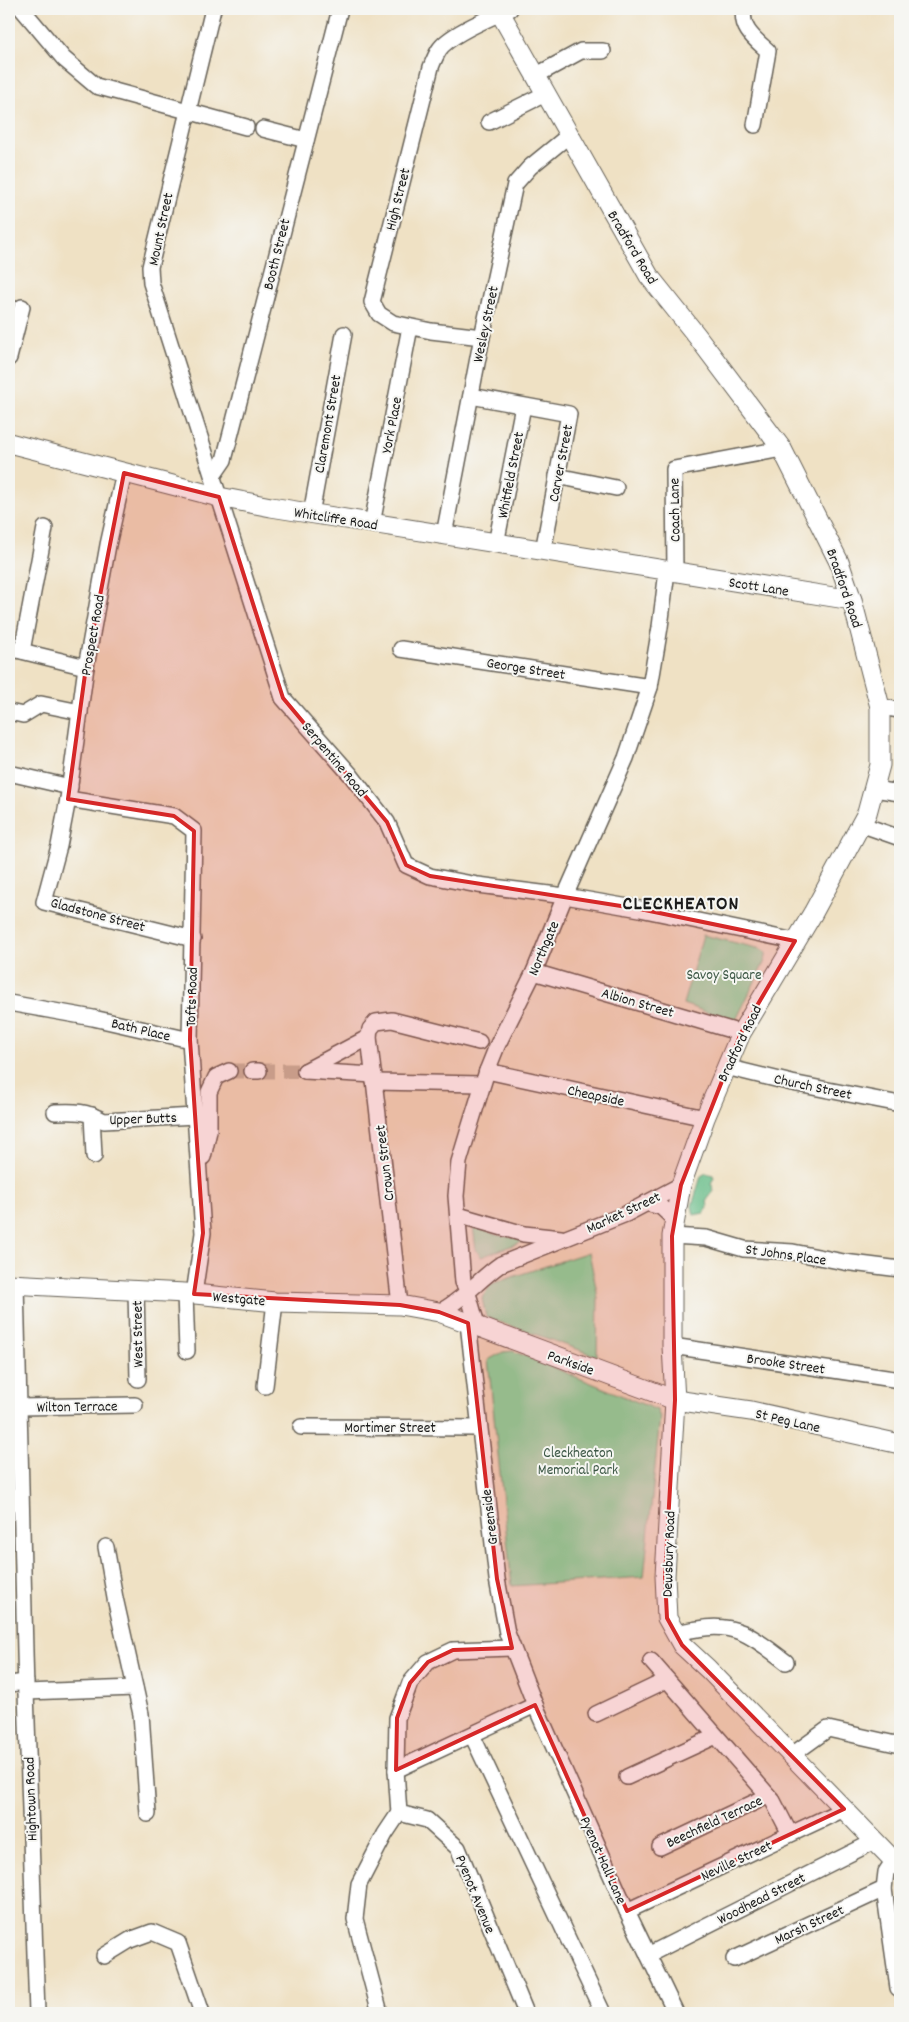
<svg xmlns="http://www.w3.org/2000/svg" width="909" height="2022" viewBox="0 0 909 2022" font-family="Dekko,sans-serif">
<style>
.green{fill:#86e0a6;stroke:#517e61}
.forest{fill:#6cbe8b;stroke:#446d54}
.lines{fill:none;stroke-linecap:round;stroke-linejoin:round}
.minor-tunnel{stroke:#c5baa2;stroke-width:15;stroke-dasharray:15 8;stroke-linecap:butt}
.minor-casing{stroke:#666157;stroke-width:18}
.major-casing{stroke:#666157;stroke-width:21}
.minor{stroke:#fff;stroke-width:15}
.major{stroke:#fff;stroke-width:19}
.marked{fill:#d62828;fill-opacity:0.2;stroke:#d62828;stroke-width:4;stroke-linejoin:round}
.labels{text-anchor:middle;stroke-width:4;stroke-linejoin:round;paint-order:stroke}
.street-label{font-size:15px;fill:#1c1c1c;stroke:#f6f6f2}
.park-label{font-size:15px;fill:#3c5745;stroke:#f6f6f2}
.district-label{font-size:20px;font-weight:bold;letter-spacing:1px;fill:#1c1c1c;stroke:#f6f6f2}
</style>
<rect width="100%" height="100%" fill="#f6f6f2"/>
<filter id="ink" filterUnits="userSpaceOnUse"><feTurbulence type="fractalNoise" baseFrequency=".02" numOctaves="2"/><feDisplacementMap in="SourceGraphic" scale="10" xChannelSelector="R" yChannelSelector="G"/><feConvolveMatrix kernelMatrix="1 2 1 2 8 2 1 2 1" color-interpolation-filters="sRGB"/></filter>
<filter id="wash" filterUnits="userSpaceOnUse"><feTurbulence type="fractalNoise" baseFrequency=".0096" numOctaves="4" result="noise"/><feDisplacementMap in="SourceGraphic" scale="20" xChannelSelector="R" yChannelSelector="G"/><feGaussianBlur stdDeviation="1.12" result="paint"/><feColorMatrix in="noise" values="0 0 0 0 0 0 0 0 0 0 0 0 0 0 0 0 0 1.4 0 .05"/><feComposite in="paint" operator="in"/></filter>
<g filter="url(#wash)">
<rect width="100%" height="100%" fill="#efe1c4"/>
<!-- green -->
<g class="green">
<path d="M703 935 761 949 766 952V957L764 963 735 1022 683 1004Z"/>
<path d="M473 1226 497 1235 527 1240 481 1257 476 1250Z"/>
<path d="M589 1252 598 1298 597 1356 486 1317 482 1298 491 1284Z"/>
<path d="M513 1351 657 1410 660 1417 644 1577 512 1586 488 1360 503 1352Z"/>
</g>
<!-- forest -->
<path class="forest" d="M706 1173 713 1175 714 1178 711 1183 714 1191 707 1200 708 1208 704 1213 694 1215 692 1206 701 1176Z"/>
</g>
<g filter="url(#ink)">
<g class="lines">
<!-- minor-tunnel -->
<g class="minor-tunnel">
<path d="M229 1071H252"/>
<path d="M259 1071H305"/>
</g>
<!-- minor casing -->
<g class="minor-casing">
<g id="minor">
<path d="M22 9 64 59 96 86 246 127"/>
<path d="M213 9 150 267 151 283 283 698 350 774 387 822 406 865 430 876 478 885 565 896 640 909 795 941"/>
<path d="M744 9C740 29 755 39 768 51L755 125"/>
<path d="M535 76 581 51H603"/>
<path d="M489 122 545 94"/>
<path d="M263 129 306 140"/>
<path d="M482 337 431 331 393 323 379 314 372 302 431 67C433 62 436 55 439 50 449 34 492 17 510 9"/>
<path d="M9 358 22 307"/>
<path d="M471 396 569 414 543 551"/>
<path d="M124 473 108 545 86 667 68 799 59 846 44 902 193 939"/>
<path d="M213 476 224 460 340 9"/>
<path d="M557 476 616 488"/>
<path d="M311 514 344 334"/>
<path d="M372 524 410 327"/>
<path d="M444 535 482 337 515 184 530 167 568 136"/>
<path d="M496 544 523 406"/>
<path d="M675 572 674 469 782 449"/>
<path d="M9 648 86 667"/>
<path d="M401 649 650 687"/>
<path d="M22 651 45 528"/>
<path d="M880 707 900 710"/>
<path d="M9 712 23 715 41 704 80 712"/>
<path d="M9 773 70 787"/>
<path d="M874 789 900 793"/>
<path d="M68 799 174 816 194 831 190 1040 203 1233 194 1294"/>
<path d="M860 824 900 838"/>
<path d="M534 972 741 1033"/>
<path d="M9 1003 93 1018 190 1040"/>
<path d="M726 1067 792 1083 900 1104"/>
<path d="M252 1071H259"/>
<path d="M305 1071 369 1037"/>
<path d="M305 1071 374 1075"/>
<path d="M487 1071 705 1118"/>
<path d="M374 1082 482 1084"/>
<path d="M55 1112C75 1111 86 1111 104 1121L195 1116"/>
<path d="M92 1115 94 1156"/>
<path d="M203 1157 209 1131V1092L216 1077 229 1071"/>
<path d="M646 1203 661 1207 675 1220"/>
<path d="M458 1215 524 1234 561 1238"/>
<path d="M672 1236 706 1238 744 1249 793 1252 844 1262 900 1269"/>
<path d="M16 1284 26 1692 37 2013"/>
<path d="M136 1290 138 1379"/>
<path d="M185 1293 187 1351"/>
<path d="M400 1305 369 1037 370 1029 376 1022 392 1020 479 1042"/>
<path d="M439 1312C462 1301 479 1279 501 1264L626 1214 681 1185"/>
<path d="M468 1323 497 1579 507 1633 535 1705 627 1911 676 2013"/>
<path d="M479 1328C472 1313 471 1297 463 1282L456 1196 459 1162 469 1129 487 1071 497 1046 534 972 565 896 626 758 650 687 660 627 667 571"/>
<path d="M672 1346 900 1380"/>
<path d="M265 1386 275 1302"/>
<path d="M19 1407 135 1405"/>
<path d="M301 1427 479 1428"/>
<path d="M106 1547 115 1598 141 1714 148 1814"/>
<path d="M675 1634C683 1631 691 1630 698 1629 737 1621 757 1640 786 1662"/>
<path d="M512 1648 453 1650 428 1662 410 1683 397 1718 396 1770 399 1813 427 1820 458 1848 526 2013"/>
<path d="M651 1661 773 1801 790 1834"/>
<path d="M9 1684 26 1682"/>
<path d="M26 1692 135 1688"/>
<path d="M596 1714 667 1680"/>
<path d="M472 1735 603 2013"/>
<path d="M792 1755 828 1729 900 1745"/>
<path d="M396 1770 535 1705"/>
<path d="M627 1777 716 1736"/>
<path d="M660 1847 768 1796"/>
<path d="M894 1860 886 1872 884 1889 898 1988H900"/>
<path d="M627 1911 844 1809"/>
<path d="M648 1955 875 1841"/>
<path d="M104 1956 130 1940 152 1932 178 1943 202 2013"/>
<path d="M734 1959 884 1889"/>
<path d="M380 2013 355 1919 359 1884 385 1834 399 1813"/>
</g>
</g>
<!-- major casing -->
<g class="major-casing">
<g id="major">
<path d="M498 9 649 276 697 336 782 449 839 562 852 600 880 707V765L867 813 813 913 741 1033 705 1118 681 1185 672 1236V1346L675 1400 665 1576 667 1618 682 1645 708 1669 900 1867"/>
<path d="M9 443 219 497 271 507 852 600"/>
<path d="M9 1284 185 1293 275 1302 400 1305 439 1312 675 1400 751 1411 900 1444"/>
</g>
</g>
<!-- minor -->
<use href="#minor" class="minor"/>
<!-- major -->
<use href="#major" class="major"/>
</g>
</g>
<!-- marked area -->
<path class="marked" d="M124 473 219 497 283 698 387 822 406 865 430 876 640 909 795 941 741 1033 681 1185 672 1236 675 1400 665 1576 667 1618 682 1645 844 1809 627 1911 535 1705 396 1770 397 1718 410 1683 428 1662 453 1650 512 1648 497 1579 468 1323 439 1312 400 1305 194 1294 203 1233 190 1040 194 831 174 816 68 799 86 667Z"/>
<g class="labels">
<!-- street labels -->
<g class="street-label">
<text transform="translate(397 199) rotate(-76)" y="5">High Street</text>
<text transform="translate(160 229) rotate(-78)" y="5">Mount Street</text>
<text transform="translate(633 247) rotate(59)" y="5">Bradford Road</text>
<text transform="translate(276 254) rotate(-76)" y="5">Booth Street</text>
<text transform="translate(485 324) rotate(-78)" y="5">Wesley Street</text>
<text transform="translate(327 424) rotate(-80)" y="5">Claremont Street</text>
<text transform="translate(391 425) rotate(-79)" y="5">York Place</text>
<text transform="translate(560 463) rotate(-79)" y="5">Carver Street</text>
<text transform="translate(510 475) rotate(-79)" y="5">Whitfield Street</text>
<text transform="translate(674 510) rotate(-91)" y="5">Coach Lane</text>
<text transform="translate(336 518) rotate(9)" y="5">Whitcliffe Road</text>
<text transform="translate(759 586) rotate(9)" y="5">Scott Lane</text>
<text transform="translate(845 588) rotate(71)" y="5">Bradford Road</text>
<text transform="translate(92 635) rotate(-80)" y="5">Prospect Road</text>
<text transform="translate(526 668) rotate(9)" y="5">George Street</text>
<text transform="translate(335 759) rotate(50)" y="5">Serpentine Road</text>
<text transform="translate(98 914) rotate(15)" y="5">Gladstone Street</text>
<text transform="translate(543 948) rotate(-67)" y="5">Northgate</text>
<text transform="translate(191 997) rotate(-88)" y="5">Tofts Road</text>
<text transform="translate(638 1002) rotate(16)" y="5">Albion Street</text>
<text transform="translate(141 1029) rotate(13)" y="5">Bath Place</text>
<text transform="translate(739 1043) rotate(-64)" y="5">Bradford Road</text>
<text transform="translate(813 1086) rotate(12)" y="5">Church Street</text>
<text transform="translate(596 1095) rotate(12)" y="5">Cheapside</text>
<text transform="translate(143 1118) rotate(-2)" y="5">Upper Butts</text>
<text transform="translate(384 1163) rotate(-97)" y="5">Crown Street</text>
<text transform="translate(623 1212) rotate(-25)" y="5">Market Street</text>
<text transform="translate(786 1254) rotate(8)" y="5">St Johns Place</text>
<text transform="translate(239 1298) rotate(5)" y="5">Westgate</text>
<text transform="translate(137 1334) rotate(-91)" y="5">West Street</text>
<text transform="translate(571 1362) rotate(20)" y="5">Parkside</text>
<text transform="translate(786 1363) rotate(8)" y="5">Brooke Street</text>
<text transform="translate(77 1406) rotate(-1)" y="5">Wilton Terrace</text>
<text transform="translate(788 1420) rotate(13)" y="5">St Peg Lane</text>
<text x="390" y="1432">Mortimer Street</text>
<text transform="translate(489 1517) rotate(-97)" y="5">Greenside</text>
<text transform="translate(668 1554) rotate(-88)" y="5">Dewsbury Road</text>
<text transform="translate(30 1799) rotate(-92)" y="5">Hightown Road</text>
<text transform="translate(714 1821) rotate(-25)" y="5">Beechfield Terrace</text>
<text transform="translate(604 1860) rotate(66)" y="5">Pyenot Hall Lane</text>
<text transform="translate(736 1860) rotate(-25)" y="5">Neville Street</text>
<text transform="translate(476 1894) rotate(68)" y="5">Pyenot Avenue</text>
<text transform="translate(761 1898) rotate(-27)" y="5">Woodhead Street</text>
<text transform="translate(809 1924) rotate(-25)" y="5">Marsh Street</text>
</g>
<!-- park labels -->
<g class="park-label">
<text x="724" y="979">Savoy Square</text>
<text x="578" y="1457">Cleckheaton<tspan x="578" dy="17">Memorial Park</tspan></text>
</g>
<!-- district labels -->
<g class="district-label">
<text x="681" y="909">CLECKHEATON</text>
</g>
</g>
<!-- margin -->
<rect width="909" height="2022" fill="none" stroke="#f6f6f2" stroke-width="30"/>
</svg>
